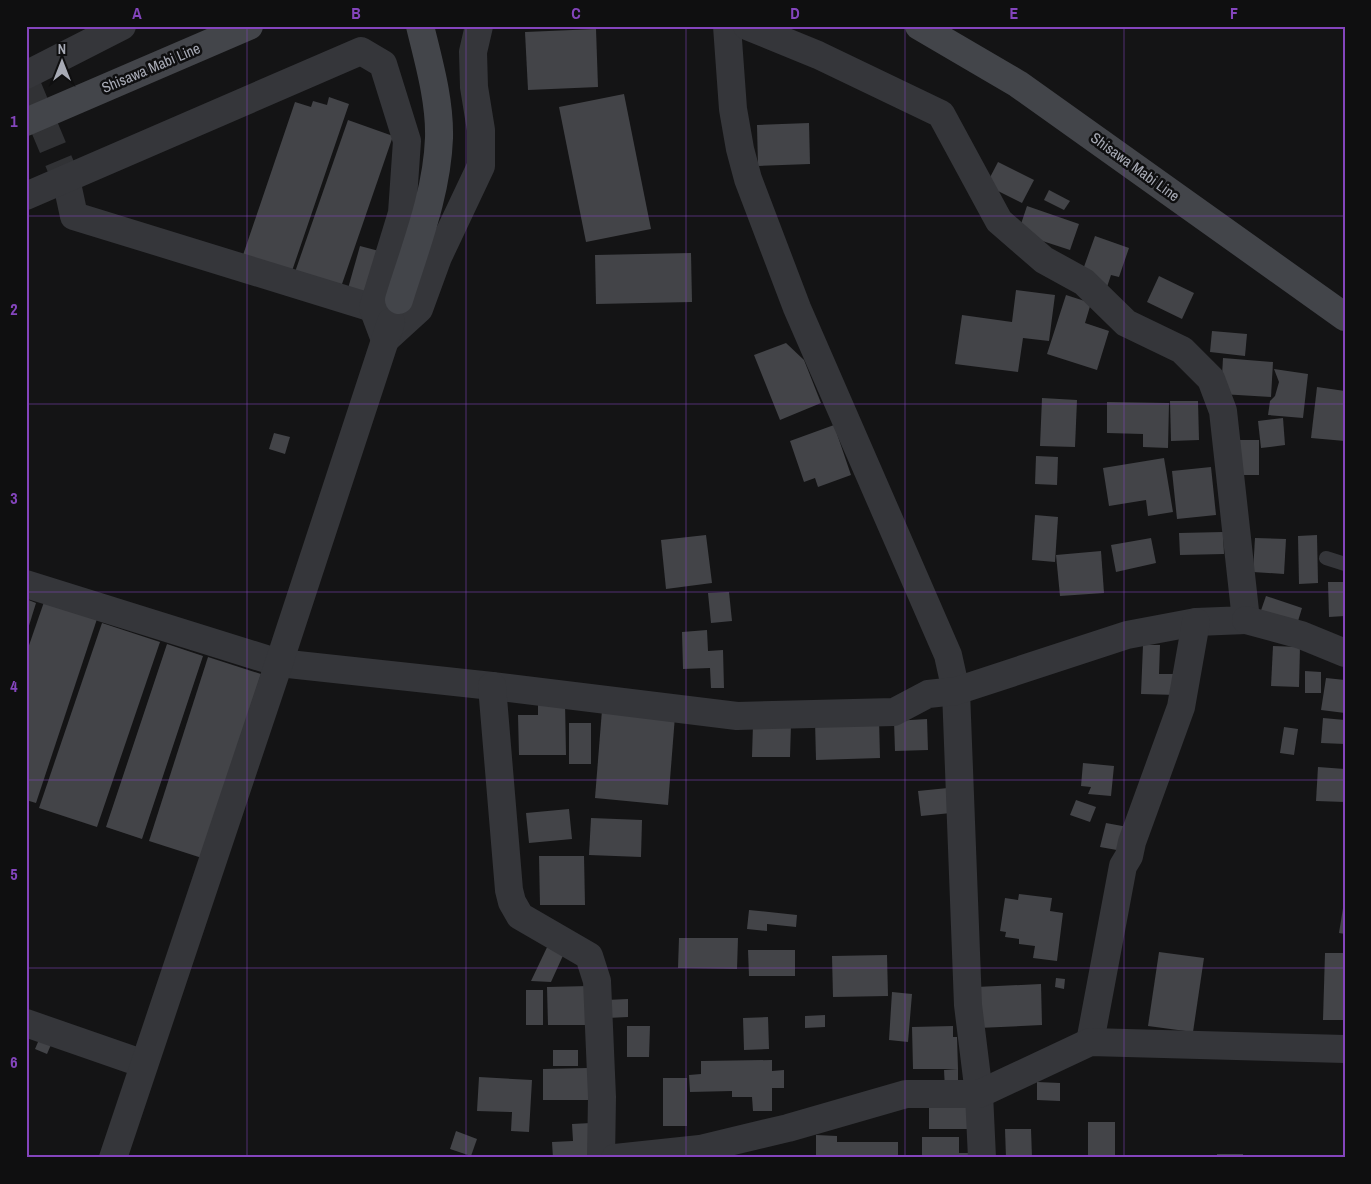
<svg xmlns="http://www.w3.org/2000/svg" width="1371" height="1184" viewBox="0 0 1371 1184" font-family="'Archivo Narrow',sans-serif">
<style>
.building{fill:#434448}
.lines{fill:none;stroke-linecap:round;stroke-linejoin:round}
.street-tunnel{stroke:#313235;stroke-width:28;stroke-dasharray:28 14;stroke-linecap:butt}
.lane{stroke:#35363a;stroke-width:14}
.street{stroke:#35363a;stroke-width:28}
.secondary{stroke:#43454a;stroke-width:28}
.grid{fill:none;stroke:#8445bd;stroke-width:1;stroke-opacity:0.55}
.labels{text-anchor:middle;stroke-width:5;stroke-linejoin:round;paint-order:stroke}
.street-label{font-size:15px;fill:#a7aab5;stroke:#0f0f10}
.neatline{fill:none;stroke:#8445bd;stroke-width:2}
.grid-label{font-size:16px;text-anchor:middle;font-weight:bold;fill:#8445bd}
</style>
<rect width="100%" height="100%" fill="#141415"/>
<!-- building -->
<g class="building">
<path d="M596 29 598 87 528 90 525 32Z"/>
<path d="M624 94 651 229 586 242 559 107Z"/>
<path d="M329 97 349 104 292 271 243 255 295 102 311 107 313 101 327 105Z"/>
<path d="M348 120 393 136 341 287 295 272Z"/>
<path d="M809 123 810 164 758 166 757 125Z"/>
<path d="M998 162 1034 180 1022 203 986 185Z"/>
<path d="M1049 190 1070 201 1064 210 1044 200Z"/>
<path d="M1027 206 1079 224 1070 250 1018 233Z"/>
<path d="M1095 236 1129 248 1119 277 1111 275 1107 287 1080 278Z"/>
<path d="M360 246 379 251 366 297 347 292Z"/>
<path d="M691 253 692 302 596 304 595 255Z"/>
<path d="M1159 276 1194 293 1182 319 1147 302Z"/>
<path d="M1016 290 1055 295 1049 341 1023 338 1018 372 955 364 962 315 1012 322Z"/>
<path d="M1066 295 1091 303 1085 323 1109 331 1097 370 1047 354Z"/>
<path d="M1212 331 1247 334 1245 356 1210 352Z"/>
<path d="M786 343 804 360 821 403 780 420 754 355Z"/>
<path d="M1223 358 1273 362 1271 397 1221 394Z"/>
<path d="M1274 369 1308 374 1303 418 1268 415 1270 401 1275 396 1279 382Z"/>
<path d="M1317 387 1345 391V441L1311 438Z"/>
<path d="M1042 398 1077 400 1075 447 1040 446Z"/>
<path d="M1170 401H1198L1199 440 1171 441Z"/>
<path d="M1107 402 1169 403 1168 448 1143 447V434L1107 433Z"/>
<path d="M1283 418 1285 445 1261 448 1258 421Z"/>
<path d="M834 425 851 475 818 487 815 478 804 482 790 441Z"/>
<path d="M274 433 290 437 285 454 269 449Z"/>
<rect x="1239" y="440" width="20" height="35"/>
<path d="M1036 456 1058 457 1057 485 1035 484Z"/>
<path d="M1164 458 1173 512 1148 516 1146 500 1109 506 1103 468Z"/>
<path d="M1211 467 1216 515 1177 519 1172 471Z"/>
<path d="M1035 515 1058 517 1055 562 1032 560Z"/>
<path d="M1223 532 1224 554 1180 555 1179 533Z"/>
<path d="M706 535 712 583 666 589 661 540Z"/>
<path d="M1317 535 1318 583 1299 584 1298 536Z"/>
<path d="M1151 538 1156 563 1116 572 1111 545Z"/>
<path d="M1255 538 1286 539 1284 574 1253 572Z"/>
<path d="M1101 551 1104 593 1060 596 1056 555Z"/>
<path d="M1328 582H1345V616L1329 617Z"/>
<path d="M729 592 732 621 711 623 708 593Z"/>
<path d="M1266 596 1302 608 1295 631 1258 619Z"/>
<path d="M26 599 36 603 27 632H26Z"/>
<path d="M44 602 97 619 36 803 26 800V654Z"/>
<path d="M102 623 160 642 97 827 39 808Z"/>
<path d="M707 630 708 651 723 650 724 688H711L710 668 683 669 682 632Z"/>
<path d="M167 644 203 656 142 839 106 827Z"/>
<path d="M1143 645H1160L1159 674H1178L1177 695 1141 694Z"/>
<path d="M1273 646 1300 647 1299 687 1271 686Z"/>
<path d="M208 657 261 674 202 858 149 841Z"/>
<path d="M1305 671 1321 672V693H1305Z"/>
<path d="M1326 678 1345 680V713L1321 710Z"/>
<path d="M565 702 566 755H519L518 715H538V703Z"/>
<path d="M602 710 675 716 668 805 595 798Z"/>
<path d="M1323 718 1345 720V744L1321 743Z"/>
<path d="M879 719 880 758 816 760 815 721Z"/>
<path d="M927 719 928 750 895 751 894 721Z"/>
<rect x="569" y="723" width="22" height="41"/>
<path d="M753 724H791L790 757H752Z"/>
<path d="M1284 727 1298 729 1294 755 1280 753Z"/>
<path d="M1083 763 1114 766 1111 796 1088 794 1091 787 1081 786Z"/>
<path d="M1318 767 1345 769V802L1316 801Z"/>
<path d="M948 788 951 813 921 816 918 791Z"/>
<path d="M1076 800 1096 807 1090 822 1070 815Z"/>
<path d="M569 809 572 839 529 843 526 813Z"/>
<path d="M591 818 642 820 641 857 589 855Z"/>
<path d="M1106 823 1133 828 1128 852 1100 847Z"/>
<path d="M539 856H584L585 905H540Z"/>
<path d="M1019 894 1052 898 1050 911 1063 913 1057 961 1033 958 1035 946 1019 944V939L1005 937 1006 932 1000 931 1005 898 1018 900Z"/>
<path d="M1344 902H1345V934L1339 933Z"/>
<path d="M749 910 797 915 796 927 767 924V931L747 929Z"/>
<path d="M679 938H738L737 969 678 968Z"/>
<path d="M550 941 566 949 551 982 531 981Z"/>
<path d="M748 950H795V976H749Z"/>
<path d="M1159 952 1204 958 1193 1032 1148 1026Z"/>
<path d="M1325 953H1345V1020H1323Z"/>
<path d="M887 955 888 996 833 997 832 956Z"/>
<path d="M1056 978 1065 979 1064 989 1055 987Z"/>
<path d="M1041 984 1042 1025 978 1028 976 987Z"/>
<path d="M589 986 590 1025H548L547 987Z"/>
<rect x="526" y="990" width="17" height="35"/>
<path d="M892 992 912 994 908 1042 889 1040Z"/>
<path d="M628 999V1017L607 1018 606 1000Z"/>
<path d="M825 1015V1027L805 1028V1016Z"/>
<path d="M768 1017 769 1049 744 1050 743 1018Z"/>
<path d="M627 1026H650L649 1057H627Z"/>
<path d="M953 1026V1037H957L958 1069H913L912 1027Z"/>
<path d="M41 1035 53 1040 47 1054 35 1049Z"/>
<rect x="553" y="1050" width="25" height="16"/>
<path d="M772 1060V1071L784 1070V1088H772V1111H753L752 1097H732V1091L690 1092 689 1075 701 1074V1061Z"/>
<path d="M588 1068 589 1100H543V1069Z"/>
<path d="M958 1069V1088L945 1089 944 1070Z"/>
<path d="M479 1077 532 1080 529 1132 511 1131 512 1112 477 1111Z"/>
<rect x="663" y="1078" width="24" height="48"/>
<path d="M1037 1082 1060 1083V1101L1037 1100Z"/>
<path d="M929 1107 967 1108V1129H929Z"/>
<rect x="1088" y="1122" width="27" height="36"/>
<path d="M591 1123 593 1158H553L552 1142 573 1141 572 1124Z"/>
<path d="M1005 1129H1031L1032 1158H1006Z"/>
<path d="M456 1131 477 1139 471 1156 450 1149Z"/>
<path d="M816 1135 837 1136V1142H898V1158H816Z"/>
<path d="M922 1137H959V1153H972L973 1158H922Z"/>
<rect x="1217" y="1154" width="26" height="4"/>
</g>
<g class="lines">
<!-- street-tunnel -->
<path class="street-tunnel" d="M26 83 66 179"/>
<!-- lane -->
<path class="lane" d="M1326 558 1345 564"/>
<!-- street -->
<g class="street">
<path d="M727 26 733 109 740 149 748 179 797 308 948 655 956 691 968 1005 979 1094 982 1158"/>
<path d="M26 75 122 26"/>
<path d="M66 179 74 216 373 308"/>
<path d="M26 196 361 51 383 64 407 141 402 213 373 308 385 340 419 309 438 257 481 166V130L474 87 473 52 479 26"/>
<path d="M26 584 279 663 492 686 737 716 894 712 928 694 956 691 1127 635 1196 622 1246 620 1223 411 1211 379 1182 350 1126 323 1084 282 1044 260 999 221 941 114 818 55 747 26"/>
<path d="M1246 620 1301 635 1345 653"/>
<path d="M492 686 509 890 512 902 520 916 589 956 597 981 602 1097 601 1158"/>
<path d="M26 1023 144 1064"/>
<path d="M1090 1042 1123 866 1129 856 1132 842 1181 707 1196 622"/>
<path d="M113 1158 279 663 391 322"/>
<path d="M615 1158 700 1149 788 1128 906 1094H979L1090 1042 1345 1049"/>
</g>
<!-- secondary -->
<g class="secondary">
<path d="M919 26 1018 84 1345 317"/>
<path d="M26 122 249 26"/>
<path d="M399 300C415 248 437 194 439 138 440 101 429 63 420 26"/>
</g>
</g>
<!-- grid -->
<path class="grid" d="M247 26V1158M466 26V1158M686 26V1158M905 26V1158M1124 26V1158M26 216H1345M26 404H1345M26 592H1345M26 780H1345M26 968H1345"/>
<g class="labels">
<!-- street labels -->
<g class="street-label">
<text transform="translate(151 68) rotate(-23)" y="5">Shisawa Mabi Line</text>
<text transform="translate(1135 167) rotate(36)" y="5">Shisawa Mabi Line</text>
</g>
</g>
<!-- border -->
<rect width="1371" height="1184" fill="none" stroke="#0f0f10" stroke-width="55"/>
<!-- north arrow -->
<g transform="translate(62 62)" stroke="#0f0f10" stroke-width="4" paint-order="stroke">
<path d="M0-4L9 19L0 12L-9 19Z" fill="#a7aab5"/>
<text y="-8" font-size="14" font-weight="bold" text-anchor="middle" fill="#a7aab5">N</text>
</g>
<rect x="28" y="28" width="1316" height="1128" class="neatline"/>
<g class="grid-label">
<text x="137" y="19">A</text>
<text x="356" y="19">B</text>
<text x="576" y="19">C</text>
<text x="795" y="19">D</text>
<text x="1014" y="19">E</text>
<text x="1234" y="19">F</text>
<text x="14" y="127">1</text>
<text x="14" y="315">2</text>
<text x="14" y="504">3</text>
<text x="14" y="692">4</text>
<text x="14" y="880">5</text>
<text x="14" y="1068">6</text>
</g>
</svg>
